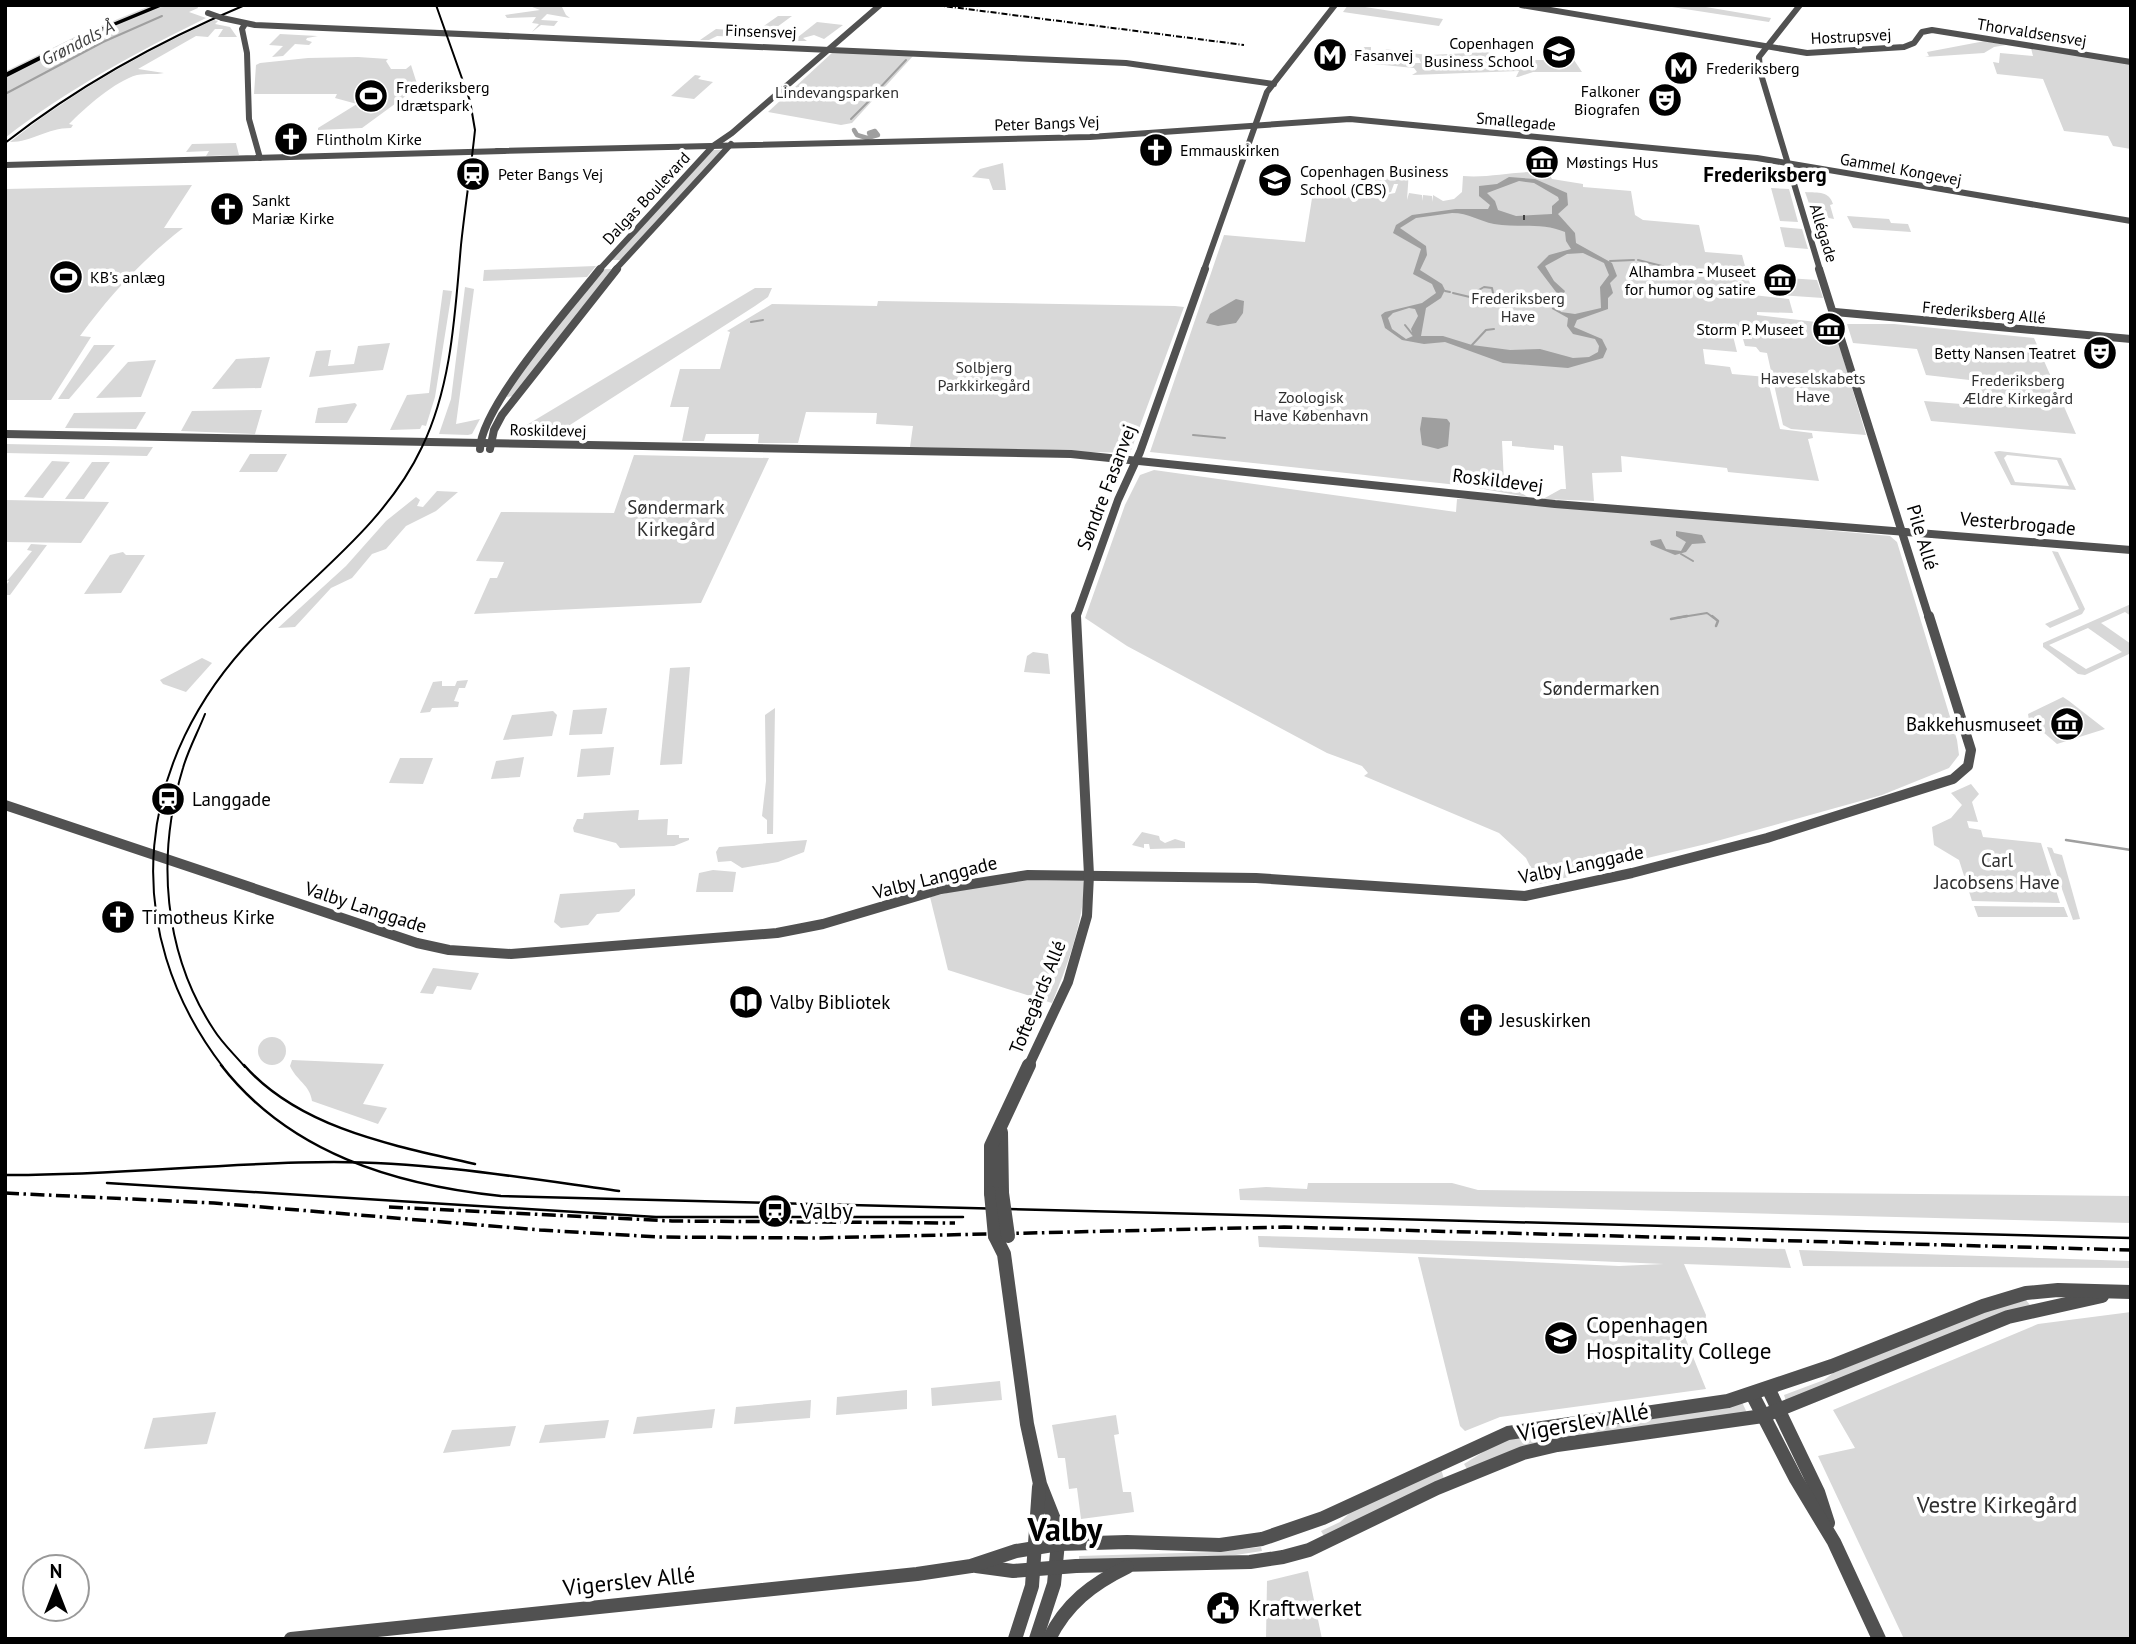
<svg xmlns="http://www.w3.org/2000/svg" width="2136" height="1644" viewBox="0 0 2136 1644" font-family="'PT Sans',sans-serif">
<style>
.green{fill:#d8d8d8;fill-rule:evenodd}
.water{fill:#9f9f9f;fill-rule:evenodd}
.lines{fill:none;stroke-linecap:round;stroke-linejoin:round}
.stream-far1{stroke:#9f9f9f;stroke-width:2}
.stream{stroke:#9f9f9f;stroke-width:2.5}
.canal{stroke:#9f9f9f;stroke-width:4.5}
.ferry{stroke:#404040;stroke-width:2;stroke-dasharray:5 4.5;stroke-linecap:butt}
.major-casing{stroke:#dbdbdb;stroke-width:3}
.minor-far3{stroke:#515151;stroke-width:6}
.minor-far2{stroke:#515151;stroke-width:8}
.minor-far1{stroke:#515151;stroke-width:10}
.minor{stroke:#515151;stroke-width:14}
.major{fill:#000;fill-rule:evenodd}
.tram-far1{stroke:#000;stroke-width:2}
.tram{stroke:#000;stroke-width:2.5}
.rail-far1{stroke:#000;stroke-width:2;stroke-dasharray:6 2 1 2;stroke-linecap:butt}
.rail{stroke:#000;stroke-width:3.5;stroke-dasharray:14 4.5 2.5 4.5;stroke-linecap:butt}
.minor-bridge-far1{stroke:#515151;stroke-width:6}
.minor-bridge{stroke:#515151;stroke-width:14}
.labels{text-anchor:middle;stroke-width:7;stroke-linejoin:round;paint-order:stroke}
.far-street-label{font-size:16px;fill:#000;stroke:#fff}
.far-poi-label{font-size:16px;fill:#000;stroke:#fff;text-anchor:start}
.far-park-label{font-size:16px;fill:#2f2f2f;stroke:#fff}
.far-water-label{font-size:18px;font-style:italic;fill:#404040;stroke:#fff}
.street-label{font-size:19px;fill:#000;stroke:#fff}
.park-label{font-size:19px;fill:#2f2f2f;stroke:#fff}
.poi-label{font-size:19px;fill:#000;stroke:#fff;text-anchor:start}
.far-district-label{font-size:21px;font-weight:bold;fill:#000;stroke:#fff}
.near-poi-label{font-size:23px;fill:#000;stroke:#fff;text-anchor:start}
.near-street-label{font-size:23px;fill:#000;stroke:#fff}
.near-park-label{font-size:23px;fill:#2f2f2f;stroke:#fff}
.near-district-label{font-size:32px;font-weight:bold;fill:#000;stroke:#fff}
</style>
<rect width="100%" height="100%" fill="#fff"/>
<!-- green -->
<g class="green">
<path d="M167 5H197L198 8 189 12 206 18C137 52 66 90 5 138V78L98 33Z"/>
<path d="M527 5H561L566 15 570 18 547 14 541 20 558 21 554 26 541 25 532 32 539 24 532 23 536 17 507 18 505 15 540 10Z"/>
<path d="M1348 5H1352L1443 19 1439 26 1343 12Z"/>
<path d="M1659 5H1694L1771 18 1769 22Z"/>
<path d="M778 16H792L762 38 717 36 709 40H700L716 29 755 32Z"/>
<path d="M214 20 218 21 215 24 230 27 237 37H218L223 29H215L208 37 196 36 138 69 164 73C156 75 146 73 137 75 115 81 85 108 69 124L73 125 71 128C46 128 33 142 10 142 71 93 142 53 214 20Z"/>
<path d="M817 22 843 25 824 39 814 35 803 38 807 41H793Z"/>
<path d="M280 34 317 36H318L307 38 306 40 312 42 309 45 295 44 283 56 272 57 283 46 269 45Z"/>
<path d="M1985 41 2006 45 1994 47 1984 53 1925 57 1929 56 1927 52Z"/>
<path d="M1361 47H1371V52L1384 54 1386 49 1403 52V56L1397 59 1399 63H1421L1419 58 1407 55 1409 53 1430 55 1488 52 1504 60H1522L1524 63H1530L1529 60H1549L1550 63 1556 64 1555 60H1574L1582 72H1533L1518 77H1516L1519 71 1412 75 1417 72 1414 68 1364 63 1361 56 1350 55Z"/>
<path d="M2031 48 2131 64V149L2113 146 2108 136 2064 131 2043 79 1997 74 1993 62 1999 63 2000 53 2033 56Z"/>
<path d="M833 52 913 56 852 123 841 125 768 112Z"/>
<path d="M358 57 388 59 386 61 391 69H406L411 65 418 87 362 128 318 130V128L357 104 335 98 337 94H254L256 65 260 63 308 58Z"/>
<path d="M695 75 701 76 698 79 713 82 694 99 671 96Z"/>
<path d="M236 143 239 155 206 156 209 151 186 152 192 144Z"/>
<path d="M713 150H723L621 260H611Z"/>
<path d="M1003 163 1006 190H993L989 179 972 177 980 169Z"/>
<path d="M1533 165 1553 169 1549 174 1552 179 1583 184V187L1631 191 1635 215 1643 220 1699 225 1705 252 1742 255 1753 295 1789 299 1793 313 1757 312V315L1833 324 1866 435 1791 429 1783 425 1767 353 1760 352 1756 347 1745 346 1743 339H1752L1748 325 1739 324 1741 333 1733 336 1737 352 1703 349 1705 364 1730 367 1732 374 1767 377 1780 429 1812 433 1813 438 1808 439 1819 481 1728 472 1727 468 1621 456 1622 472 1592 473 1594 501 1543 499 1561 489H1566L1563 446 1554 445V450L1512 446V441H1502L1504 483 1528 497 1467 486 1150 452 1224 235 1305 242 1313 192 1374 197 1395 193 1398 184H1394L1391 192 1376 195 1375 185 1378 184 1375 183V173L1405 175 1403 169 1409 170 1407 200 1409 193 1422 195V201L1423 195 1432 196 1433 202V195L1443 201 1454 199 1462 192 1463 176C1488 178 1508 172 1533 172Z"/>
<path d="M192 185 164 228H183C142 260 110 295 80 336L91 337 51 400H5V189Z"/>
<path d="M1771 188 1789 189 1798 222 1780 221Z"/>
<path d="M1805 192C1819 193 1829 191 1833 204L1830 205 1834 219 1813 215Z"/>
<path d="M1847 216 1889 219 1891 223 1908 224 1911 232 1853 228Z"/>
<path d="M1780 227 1802 229 1808 249 1785 247Z"/>
<path d="M596 266 587 277 483 281 484 270Z"/>
<path d="M602 269H614L513 396 507 397 508 389Z"/>
<path d="M1787 278 1817 280 1823 298 1779 295 1778 287 1789 288Z"/>
<path d="M465 287 474 289 456 424 480 419 472 434 468 435 439 434 451 399Z"/>
<path d="M755 288H772L768 297 755 306 559 432 520 429Z"/>
<path d="M443 290 452 291 435 397 426 426 422 425 420 429 390 430 407 395 429 393Z"/>
<path d="M878 301 1175 306 1184 307 1130 453 910 447 913 426 876 424 877 413 806 412 798 443H758L759 434H706L704 441H682L689 407H670L680 369H720L730 332 727 331 772 304 877 306Z"/>
<path d="M1847 324H1894L2034 338 2076 434 1931 421 1924 401 1986 406 1978 381 1926 375 1917 349 1853 343Z"/>
<path d="M390 343 383 370 309 377 316 351 331 350 328 366 354 364 358 346Z"/>
<path d="M94 345H115L69 399H58Z"/>
<path d="M270 357 261 388 212 389 236 359Z"/>
<path d="M156 360 141 397 96 398 128 362Z"/>
<path d="M355 403 357 405 347 423H315L318 408Z"/>
<path d="M262 410 255 434 181 431 192 411Z"/>
<path d="M146 412 136 429 65 428 74 413Z"/>
<path d="M5 444 153 447 147 456 5 453Z"/>
<path d="M1999 451 2061 458 2076 490 2011 485 1994 452ZM2007 455 2057 460 2069 486 2015 482 2004 458Z"/>
<path d="M250 454H287L277 472H239Z"/>
<path d="M634 455 769 458 701 603 474 614 490 578H497L504 562 476 561 501 512 614 513Z"/>
<path d="M52 461 70 462 43 498 24 497Z"/>
<path d="M92 462H110L84 499H65Z"/>
<path d="M1154 470 1456 512 1457 499H1484L1890 536 1897 542 1957 740 1959 755 1949 768 1882 795 1706 844 1539 884 1526 858 1499 833 1364 776 1368 773 1362 766 1327 753 1127 646 1085 618 1125 505 1140 475Z"/>
<path d="M437 491 458 492 436 511 406 526 386 549 372 554 352 578 331 588 295 627 278 628 346 566 386 521 416 497 420 500 417 506 423 507Z"/>
<path d="M5 500 109 502 81 543 5 542Z"/>
<path d="M31 544 47 545 10 595H5V587L9 581H7L32 551 27 550Z"/>
<path d="M2052 551 2058 552 2085 609 2082 614 2050 628 2045 624 2079 609Z"/>
<path d="M123 552 126 555H145L121 593 84 594 110 555Z"/>
<path d="M2131 604V616L2125 612 2101 623 2131 644V653L2085 675 2078 674 2043 647V643ZM2088 628 2122 652 2086 669 2049 645Z"/>
<path d="M1033 652 1048 654 1050 674 1024 672 1027 656Z"/>
<path d="M202 658 212 663 186 692 163 684 160 680Z"/>
<path d="M690 667 682 764 660 765 670 668Z"/>
<path d="M468 680 465 688H459L454 701 459 702 458 707 432 708 430 712 420 713 433 682 442 681V686H455L457 681Z"/>
<path d="M2063 697 2069 701 2105 729 2057 744 2029 720 2028 714Z"/>
<path d="M607 708 602 734 569 735 573 710Z"/>
<path d="M775 708 773 834H767V820L762 816 766 781 765 715Z"/>
<path d="M553 711 557 715 552 736 503 740 512 715Z"/>
<path d="M614 747 610 775 577 777 581 749Z"/>
<path d="M524 757 520 777 491 779 496 761Z"/>
<path d="M400 758H433L423 784 389 783Z"/>
<path d="M1971 784 1979 794 1972 802 1978 822 1967 821 1969 828 1981 830 1983 837 2041 843 2060 903 1972 901 1959 860 1934 845 1932 827 1951 818 1962 805 1951 793Z"/>
<path d="M639 810 638 820 668 819 667 835H679V838H689V840L674 846 620 848 616 843 574 832 573 828 577 819H583L584 813Z"/>
<path d="M1142 832 1159 836 1160 840 1165 843 1175 839 1185 842V848L1150 849 1149 844H1144V848L1132 845Z"/>
<path d="M807 840 804 852 778 862 742 868 731 861 718 862 716 852 719 847Z"/>
<path d="M2047 847 2052 848 2054 853 2062 855 2080 919 2073 920Z"/>
<path d="M713 870 736 872 733 892H696L699 873Z"/>
<path d="M1026 878H1081L1085 883C1082 925 1068 964 1052 1003L948 970 930 897 967 888Z"/>
<path d="M635 889V895L619 912 597 914 588 925 561 928 554 922 560 894Z"/>
<path d="M1974 906 2064 907 2068 917H1978Z"/>
<path d="M433 968 479 973 471 990 437 986 433 994 420 993Z"/>
<circle cx="272" cy="1051" r="14"/>
<path d="M292 1060 384 1064 363 1104 387 1108 378 1124 312 1101C310 1085 296 1080 290 1066Z"/>
<path d="M1308 1183H1452L1478 1190 2131 1196V1223L1240 1200 1239 1189 1266 1187 1307 1189Z"/>
<path d="M1258 1236 1785 1249 1791 1268 1684 1264 1706 1315 1705 1322 1685 1337 1706 1389 1500 1417 1465 1431 1460 1426 1418 1257 1619 1266 1664 1264 1259 1247Z"/>
<path d="M1799 1250 2131 1261V1268L1803 1266Z"/>
<path d="M2026 1300 2030 1305 1786 1401 1784 1395 1824 1380 1833 1373 1980 1313Z"/>
<path d="M2131 1312V1639H1904L1818 1456 1855 1448 1833 1410 2038 1324Z"/>
<path d="M1000 1381 1002 1400 932 1406 931 1388Z"/>
<path d="M907 1390V1409L836 1415 837 1397Z"/>
<path d="M811 1400 810 1418 734 1424 736 1407Z"/>
<path d="M1742 1402 1747 1413 1467 1469 1464 1464 1502 1440Z"/>
<path d="M715 1409 712 1428 633 1434 637 1417Z"/>
<path d="M216 1412 207 1444 144 1449 153 1418Z"/>
<path d="M1116 1415 1119 1434 1114 1435 1123 1492H1131L1134 1512 1081 1519 1077 1488 1069 1489 1065 1458H1058L1052 1425Z"/>
<path d="M609 1420 605 1438 539 1443 545 1425Z"/>
<path d="M516 1426 510 1446 443 1453 452 1430Z"/>
<path d="M1441 1469 1444 1479 1324 1536 1321 1531 1340 1522 1353 1510Z"/>
<path d="M1261 1547 1262 1551 1229 1556 1079 1560V1556L1214 1552Z"/>
<path d="M1308 1571 1322 1639H1266L1267 1581Z"/>
</g>
<!-- water -->
<g class="water">
<path d="M1509 177 1535 179 1567 193 1568 205 1558 214 1575 233 1576 243 1612 263 1617 276 1610 283 1613 293 1608 298V309L1577 320 1574 327 1602 339 1607 349 1603 358 1568 368 1503 363 1445 342 1424 344 1402 340 1385 328 1381 315 1385 312 1422 303 1436 293 1432 284 1413 274 1421 249 1393 233 1396 225 1412 215 1456 209H1488L1490 205 1479 196V186L1497 184ZM1519 181 1534 183 1558 197 1559 200 1552 206V214L1516 216 1498 210 1495 201 1487 193ZM1452 213C1469 213 1479 221 1494 224 1517 228 1543 222 1565 232L1566 241 1571 249 1549 255 1537 267 1556 292 1550 300 1552 309 1568 318 1567 326 1573 334 1595 339 1599 346 1598 352 1589 357 1573 358 1540 349 1510 350 1472 345 1443 336H1421L1426 308 1441 298 1445 290 1442 284 1420 270 1427 255 1426 246 1400 228 1416 218ZM1583 253 1604 263 1609 275 1600 287 1601 308 1575 314 1561 312 1557 306 1565 291 1554 281 1545 266 1567 254ZM1409 308 1415 309 1418 316 1411 329 1413 336 1406 339 1392 329 1388 318 1393 313Z"/>
<path d="M1236 299 1244 301 1243 313 1236 323 1218 326 1206 323 1210 314Z"/>
<path d="M1422 417 1447 419 1450 423 1448 446 1438 449 1422 445 1420 429Z"/>
<path d="M1676 531 1702 535 1706 543 1692 544 1686 552 1675 555 1651 545 1650 541 1661 539 1666 549 1681 551 1686 542 1676 536Z"/>
</g>
<g class="lines">
<!-- stream-far1 -->
<g class="stream-far1">
<path d="M876 92 906 60"/>
<path d="M5 94 103 42 162 16"/>
<path d="M851 119 874 96"/>
<path d="M1638 260 1670 268"/>
<path d="M1610 261 1634 260"/>
<path d="M1445 291 1450 292"/>
<path d="M1453 293 1474 298 1484 304"/>
<path d="M1476 305 1477 291 1484 287 1492 288 1495 303"/>
<path d="M751 322 763 320"/>
<path d="M1405 325 1413 335"/>
<path d="M1472 345 1486 330 1494 329"/>
<path d="M1193 435 1225 438"/>
<path d="M1681 554 1693 561"/>
<path d="M1676 618 1707 613 1714 618"/>
</g>
<!-- stream -->
<g class="stream">
<path d="M1712 616 1718 621 1716 626"/>
<path d="M1671 619 1687 616"/>
<path d="M2066 840 2131 850"/>
</g>
<!-- canal -->
<path class="canal" d="M854 130 857 135 867 138 878 135 875 131 869 133"/>
<!-- ferry -->
<path class="ferry" d="M1524 215V224"/>
<!-- major casing -->
<g class="major-casing">
<path id="major" d="M156 5H165L78 41 5 78V73L74 39Z"/>
</g>
<!-- minor-far3 -->
<g class="minor-far3">
<path d="M1521 5 1807 53 1904 47 1914 43 1922 32 1932 30 2131 62"/>
<path d="M1800 5 1759 57 1760 71 1820 270"/>
<path d="M222 18 255 25 1126 63 1274 84"/>
<path d="M245 24 242 29 247 53 249 119 260 158"/>
<path d="M497 151 1090 137 1350 119 1757 158 2131 221"/>
<path d="M5 165 504 151"/>
<path d="M599 270 713 146 732 133 880 5"/>
<path d="M615 270 731 144"/>
<path d="M1204 270 1267 92 1335 5"/>
</g>
<!-- minor-far2 -->
<g class="minor-far2">
<path d="M1819 269 1929 618"/>
<path d="M1835 312 2131 339"/>
<path d="M5 434 1071 454 1555 504 2131 550"/>
<path d="M480 449C481 406 571 306 600 269"/>
<path d="M490 449 494 430 502 415 617 269"/>
<path d="M1076 618 1118 500 1140 452 1205 269"/>
</g>
<!-- minor-far1 -->
<g class="minor-far1">
<path d="M5 805 417 943 449 950 511 954 777 933 823 924 941 889 1028 875 1256 878 1525 896 1632 873 1767 838 1953 779 1968 766 1971 750 1929 616"/>
<path d="M1028 1067 1068 982 1087 916 1089 875 1076 616"/>
</g>
<!-- minor -->
<g class="minor">
<path d="M1001 1132 1002 1193"/>
<path d="M991 1193V1146L1029 1065"/>
<path d="M995 1236 1004 1254 1027 1424 1040 1484 1059 1532 1054 1584 1036 1639"/>
<path d="M1768 1388 1818 1492 1828 1523"/>
<path d="M1752 1394 1796 1479 1834 1542 1879 1639"/>
<path d="M976 1566 1013 1571 1076 1566 1250 1562 1283 1557 1309 1550 1437 1488 1523 1453 1557 1445 1763 1416 2008 1317 2102 1296"/>
<path d="M291 1639 917 1574 971 1566 1016 1551 1059 1544 1127 1542 1220 1545 1262 1539 1323 1518 1508 1433 1728 1401 1832 1366 1983 1306 2026 1293 2058 1290 2131 1292"/>
<path d="M1015 1639 1032 1586 1039 1487"/>
<path d="M1049 1639C1066 1604 1092 1584 1127 1567"/>
</g>
<!-- major -->
<use href="#major" class="major"/>
<!-- tram-far1 -->
<g class="tram-far1">
<path d="M5 143C79 85 159 41 245 5"/>
<path d="M205 714C198 732 188 750 183 768 156 856 163 953 214 1030 222 1043 235 1055 245 1067"/>
<path d="M223 1067C116 928 136 759 255 636 313 575 386 524 422 447 452 385 455 312 461 245 465 207 471 169 475 130L470 101 436 5"/>
</g>
<!-- tram -->
<g class="tram">
<path d="M221 1065C289 1153 395 1185 501 1196L2131 1238"/>
<path d="M244 1065C300 1129 396 1146 475 1164"/>
<path d="M5 1175C115 1176 224 1162 334 1162 430 1162 524 1178 619 1191"/>
<path d="M107 1183 656 1217H963"/>
</g>
<!-- rail-far1 -->
<path class="rail-far1" d="M936 5 1244 45"/>
<!-- rail -->
<g class="rail">
<path d="M5 1193 214 1203 540 1230 660 1237 816 1238 1284 1227 2131 1250"/>
<path d="M389 1207 672 1221 955 1223"/>
</g>
<!-- minor-bridge-far1 -->
<path class="minor-bridge-far1" d="M208 13 222 18"/>
<!-- minor-bridge -->
<g class="minor-bridge">
<path d="M991 1193 995 1236"/>
<path d="M1002 1193 1008 1236"/>
</g>
</g>
<!-- icons -->
<defs>
<g id="university-disc" transform="scale(1.75)"><circle r="9.5" fill="#000" stroke="#fff"/><path d="M0-5L7-2L0 1L-7-2ZM-4 1L0 2.5L4 1V4Q0 6-4 4Z" fill="#fff"/></g>
<g id="metro-disc" transform="scale(1.75)"><circle r="9.5" fill="#000" stroke="#fff"/><path d="M-5.5 5V-5H-3L0 0L3-5H5.5V5H3V-.5L0 4L-3-.5V5Z" fill="#fff"/></g>
<g id="stadium-disc" transform="scale(1.75)"><circle r="9.5" fill="#000" stroke="#fff"/><path d="M0-5a6.5 5 0 1 0 0 10a6.5 5 0 1 0 0-10ZM-3.5-1.8h7v3.6h-7Z" fill="#fff"/></g>
<g id="theatre-disc" transform="scale(1.75)"><circle r="9.5" fill="#000" stroke="#fff"/><path d="M-5-5.5Q0-4 5-5.5V0Q5 5 0 6Q-5 5-5 0ZM-3.3-2.5H-1v1.5H-3.3ZM1-2.5H3.3v1.5H1ZM-2.8 1Q0 5.5 2.8 1Z" fill="#fff"/></g>
<g id="church-disc" transform="scale(1.75)"><circle r="9.5" fill="#000" stroke="#fff"/><path d="M-1.2-6h2.4v3.5h3.3v2.4h-3.3V6h-2.4V-.1h-3.3v-2.4h3.3Z" fill="#fff"/></g>
<g id="museum-disc" transform="scale(1.75)"><circle r="9.5" fill="#000" stroke="#fff"/><path d="M0-6L6-3V-2H-6V-3ZM-5-1h2V3h-2ZM-1-1h2V3h-2ZM3-1h2V3H3ZM-6 4H6V6H-6Z" fill="#fff"/></g>
<g id="station-disc" transform="scale(1.75)"><circle r="9.5" fill="#000" stroke="#fff"/><path d="M-3-6H3Q5-6 5-4V2Q5 4 3 4L4.5 6H3L1.5 4h-3L-3 6H-4.5L-3 4Q-5 4-5 2V-4Q-5-6-3-6ZM-3.5-4v3h7v-3ZM-3.5 1v1.5H-2V1ZM2 1v1.5H3.5V1Z" fill="#fff"/></g>
<g id="library-disc" transform="scale(1.75)"><circle r="9.5" fill="#000" stroke="#fff"/><path d="M-6-4Q-3-5.5-.7-3.5V5Q-3 3-6 4ZM6-4Q3-5.5 .7-3.5V5Q3 3 6 4Z" fill="#fff"/></g>
<g id="civic-disc" transform="scale(1.75)"><circle r="9.5" fill="#000" stroke="#fff"/><path d="M-.6-6.5H3V-4.5H.6V-3L4-1V1h2V6H-6V1h2V-1L-.6-3ZM-1.2 2.5V6h2.4V2.5Z" fill="#fff"/></g>
</defs>
<g fill-rule="evenodd">
<use href="#university-disc" x="1559" y="52"/>
<use href="#metro-disc" x="1330" y="55"/>
<use href="#metro-disc" x="1681" y="68"/>
<use href="#stadium-disc" x="371" y="96"/>
<use href="#theatre-disc" x="1665" y="100"/>
<use href="#church-disc" x="291" y="139"/>
<use href="#church-disc" x="1156" y="150"/>
<use href="#museum-disc" x="1542" y="162"/>
<use href="#station-disc" x="473" y="174"/>
<use href="#university-disc" x="1275" y="180"/>
<use href="#church-disc" x="227" y="209"/>
<use href="#stadium-disc" x="66" y="277"/>
<use href="#museum-disc" x="1780" y="280"/>
<use href="#museum-disc" x="1829" y="329"/>
<use href="#theatre-disc" x="2100" y="353"/>
<use href="#museum-disc" x="2067" y="724"/>
<use href="#station-disc" x="168" y="799"/>
<use href="#church-disc" x="118" y="917"/>
<use href="#library-disc" x="746" y="1002"/>
<use href="#church-disc" x="1476" y="1020"/>
<use href="#station-disc" x="775" y="1211"/>
<use href="#university-disc" x="1561" y="1338"/>
<use href="#civic-disc" x="1223" y="1608"/>
</g>
<g class="labels">
<!-- far-street labels -->
<g class="far-street-label">
<text transform="translate(761 31) rotate(2)" y="6">Finsensvej</text>
<text transform="translate(2032 32) rotate(9)" y="6">Thorvaldsensvej</text>
<text transform="translate(1851 36) rotate(-3)" y="6">Hostrupsvej</text>
<text transform="translate(1516 121) rotate(5)" y="6">Smallegade</text>
<text transform="translate(1047 123) rotate(-2)" y="6">Peter Bangs Vej</text>
<text transform="translate(1901 169) rotate(10)" y="6">Gammel Kongevej</text>
<text transform="translate(646 198) rotate(-47)" y="6">Dalgas Boulevard</text>
<text transform="translate(1824 233) rotate(73)" y="6">Allégade</text>
<text transform="translate(1984 312) rotate(5)" y="6">Frederiksberg Allé</text>
<text transform="translate(548 430) rotate(1)" y="6">Roskildevej</text>
</g>
<!-- far-poi labels -->
<g class="far-poi-label">
<text x="1534" y="49" text-anchor="end">Copenhagen<tspan x="1534" dy="18">Business School</tspan></text>
<text x="1354" y="61">Fasanvej</text>
<text x="1706" y="74">Frederiksberg</text>
<text x="396" y="93">Frederiksberg<tspan x="396" dy="18">Idrætspark</tspan></text>
<text x="1640" y="97" text-anchor="end">Falkoner<tspan x="1640" dy="18">Biografen</tspan></text>
<text x="316" y="145">Flintholm Kirke</text>
<text x="1180" y="156">Emmauskirken</text>
<text x="1566" y="168">Møstings Hus</text>
<text x="1300" y="177">Copenhagen Business<tspan x="1300" dy="18">School (CBS)</tspan></text>
<text x="498" y="180">Peter Bangs Vej</text>
<text x="252" y="206">Sankt<tspan x="252" dy="18">Mariæ Kirke</tspan></text>
<text x="1756" y="277" text-anchor="end">Alhambra - Museet<tspan x="1756" dy="18">for humor og satire</tspan></text>
<text x="90" y="283">KB's anlæg</text>
<text x="1804" y="335" text-anchor="end">Storm P. Museet</text>
<text x="2076" y="359" text-anchor="end">Betty Nansen Teatret</text>
</g>
<!-- far-park labels -->
<g class="far-park-label">
<text x="837" y="98">Lindevangsparken</text>
<text x="1518" y="304">Frederiksberg<tspan x="1518" dy="18">Have</tspan></text>
<text x="984" y="373">Solbjerg<tspan x="984" dy="18">Parkkirkegård</tspan></text>
<text x="1813" y="384">Haveselskabets<tspan x="1813" dy="18">Have</tspan></text>
<text x="2018" y="386">Frederiksberg<tspan x="2018" dy="18">Ældre Kirkegård</tspan></text>
<text x="1311" y="403">Zoologisk<tspan x="1311" dy="18">Have København</tspan></text>
</g>
<!-- far-water labels -->
<g class="far-water-label">
<text transform="translate(78 43) rotate(-27)" y="6">Grøndals Å</text>
</g>
<!-- street labels -->
<g class="street-label">
<text transform="translate(1498 480) rotate(7)" y="7">Roskildevej</text>
<text transform="translate(1106 487) rotate(-69)" y="7">Søndre Fasanvej</text>
<text transform="translate(2018 523) rotate(5)" y="7">Vesterbrogade</text>
<text transform="translate(1923 537) rotate(73)" y="7">Pile Allé</text>
<text transform="translate(1581 864) rotate(-12)" y="7">Valby Langgade</text>
<text transform="translate(935 877) rotate(-14)" y="7">Valby Langgade</text>
<text transform="translate(366 907) rotate(18)" y="7">Valby Langgade</text>
<text transform="translate(1037 997) rotate(-68)" y="7">Toftegårds Allé</text>
</g>
<!-- park labels -->
<g class="park-label">
<text x="676" y="514">Søndermark<tspan x="676" dy="22">Kirkegård</tspan></text>
<text x="1601" y="695">Søndermarken</text>
<text x="1997" y="867">Carl<tspan x="1997" dy="22">Jacobsens Have</tspan></text>
</g>
<!-- poi labels -->
<g class="poi-label">
<text x="2042" y="731" text-anchor="end">Bakkehusmuseet</text>
<text x="192" y="806">Langgade</text>
<text x="142" y="924">Timotheus Kirke</text>
<text x="770" y="1009">Valby Bibliotek</text>
<text x="1500" y="1027">Jesuskirken</text>
</g>
<!-- far-district labels -->
<g class="far-district-label">
<text x="1765" y="182">Frederiksberg</text>
</g>
<!-- near-poi labels -->
<g class="near-poi-label">
<text x="800" y="1219">Valby</text>
<text x="1586" y="1333">Copenhagen<tspan x="1586" dy="26">Hospitality College</tspan></text>
<text x="1248" y="1616">Kraftwerket</text>
</g>
<!-- near-street labels -->
<g class="near-street-label">
<text transform="translate(1583 1422) rotate(-10)" y="8">Vigerslev Allé</text>
<text transform="translate(629 1581) rotate(-6)" y="8">Vigerslev Allé</text>
</g>
<!-- near-park labels -->
<g class="near-park-label">
<text x="1997" y="1513">Vestre Kirkegård</text>
</g>
<!-- near-district labels -->
<g class="near-district-label">
<text x="1065" y="1541">Valby</text>
</g>
</g>
<!-- border -->
<rect width="2136" height="1644" fill="none" stroke="#000000" stroke-width="14"/>
<!-- north arrow -->
<g transform="translate(56 1588)"><circle r="33" fill="#ffffff" stroke="#999999" stroke-width="2"/>
<path d="M0-5L12 26L0 18L-12 26Z" fill="#000000"/>
<text y="-10" font-size="19" font-weight="bold" text-anchor="middle" fill="#000000">N</text>
</g>
</svg>
